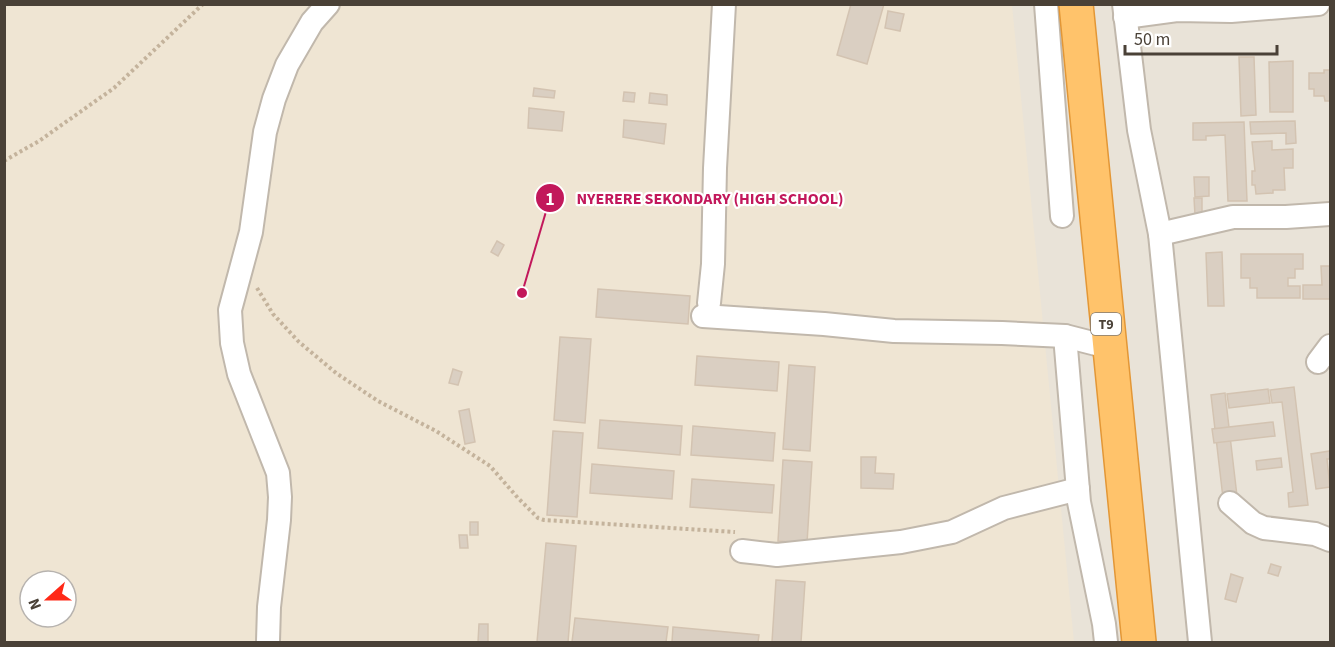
<svg xmlns="http://www.w3.org/2000/svg" width="1335" height="647" viewBox="0 0 1335 647" font-family="'Source Sans 3',sans-serif">
<style>
.residential{fill:#e9e3d8}
.education{fill:#efe5d3;fill-rule:evenodd}
.building{fill:#dacfc2;stroke:#d3c3b1;stroke-width:1.5}
.lines{fill:none;stroke-linecap:round;stroke-linejoin:round}
.minor-casing{stroke:#c1b8ac;stroke-width:26}
.highway-casing{stroke:#e39736;stroke-width:36}
.path{stroke:#c4b39c;stroke-width:4;stroke-dasharray:3 3;stroke-linecap:butt}
.minor{stroke:#fff;stroke-width:22}
.highway{stroke:#ffc36b;stroke-width:33}
.labels{text-anchor:middle;stroke-width:4.5;stroke-linejoin:round;paint-order:stroke}
.shield{fill:#fff;stroke:#807a73;stroke-width:1.5}
.shield-label{font-size:14px;font-weight:bold;fill:#4a4137}
.leader{fill:none;stroke:#c2185b;stroke-width:2}
.callout-dot{fill:#c2185b;stroke:#fff;stroke-width:2}
.mark-label{font-size:18px;text-anchor:middle;font-weight:bold;fill:#fff}
.callout-label{font-size:16px;text-anchor:middle;font-weight:bold;fill:#c2185b;stroke:#fff;stroke-width:4.5;stroke-linejoin:round;paint-order:stroke}
</style>
<rect width="100%" height="100%" fill="#f5f1ea"/>
<!-- residential -->
<path class="residential" d="M450 5H1330V642H436Z"/>
<!-- education -->
<path class="education" d="M4 5H1012L1074 642H5ZM30 581H66V617H30Z"/>
<!-- building -->
<g class="building">
<path d="M851 4H884L867 64 837 55Z"/>
<path d="M888 11 904 14 900 31 885 28Z"/>
<path d="M1239 57H1254L1256 115 1241 116Z"/>
<path d="M1293 61V112H1270L1269 62Z"/>
<path d="M1324 70H1330V101H1325L1324 96H1314V89H1309V73H1324Z"/>
<path d="M534 88 555 91 554 98 533 96Z"/>
<path d="M624 92 635 93 634 102 623 101Z"/>
<path d="M650 93 667 95V105L649 103Z"/>
<path d="M529 108 564 112 562 131 528 128Z"/>
<path d="M624 120 666 124 664 144 623 137Z"/>
<path d="M1295 121 1296 143 1286 144V133L1251 134 1250 122Z"/>
<path d="M1244 122 1247 201H1228L1225 135 1206 136V140H1193V123Z"/>
<path d="M1272 141V150L1293 149V168H1284L1285 190H1273V193L1256 194 1255 185H1252V171H1255L1252 142Z"/>
<path d="M1194 177H1209V196L1195 197Z"/>
<path d="M1194 198H1202V214L1195 215Z"/>
<path d="M497 241 504 245 498 256 491 252Z"/>
<path d="M1222 252 1224 306H1208L1206 253Z"/>
<path d="M1241 254H1303V269H1295V278H1288V286H1300V298H1257V288H1250V278H1241Z"/>
<path d="M1321 266H1330V299H1303V285H1322Z"/>
<path d="M598 289 690 296 688 324 596 317Z"/>
<path d="M560 337 591 339 585 423 554 420Z"/>
<path d="M697 356 779 362 777 391 695 385Z"/>
<path d="M789 365 815 367 810 451 783 449Z"/>
<path d="M453 369 462 372 458 385 449 383Z"/>
<path d="M1294 387 1308 505 1289 507 1288 493 1293 492 1282 402 1272 403 1270 390Z"/>
<path d="M1268 389 1270 403 1229 408 1227 394Z"/>
<path d="M1225 393 1237 496 1223 498 1211 395Z"/>
<path d="M469 409 475 442 465 444 459 411Z"/>
<path d="M600 420 682 426 680 455 598 448Z"/>
<path d="M1273 422 1275 436 1214 443 1212 429Z"/>
<path d="M693 426 775 433 773 461 691 455Z"/>
<path d="M553 431 583 433 577 517 547 515Z"/>
<path d="M1330 451V459H1327L1330 487 1316 489 1311 454Z"/>
<path d="M861 457H876L875 473 894 474 893 489 861 488Z"/>
<path d="M1281 458 1282 467 1257 470 1256 461Z"/>
<path d="M783 460 812 462 807 543 778 541Z"/>
<path d="M592 464 674 471 672 499 590 493Z"/>
<path d="M692 479 774 485 772 513 690 507Z"/>
<rect x="470" y="522" width="8" height="13"/>
<path d="M459 535H467L468 548H460Z"/>
<path d="M546 543 576 546 568 642H537Z"/>
<path d="M1271 564 1281 567 1278 576 1268 573Z"/>
<path d="M1231 574 1243 578 1236 602 1225 599Z"/>
<path d="M776 580 805 582 801 642H772Z"/>
<path d="M575 618 668 627 666 642H572Z"/>
<path d="M479 624H488V642H478Z"/>
<path d="M673 627 759 635 758 642H672Z"/>
</g>
<g class="lines">
<!-- minor casing -->
<g class="minor-casing">
<g id="minor">
<path d="M1046 4 1062 216"/>
<path d="M1124 4 1139 130 1160 234 1200 642"/>
<path d="M1125 17 1177 10 1231 11 1318 4"/>
<path d="M1160 234 1233 217H1286L1330 214"/>
<path d="M709 303 713 264 715 168 724 4"/>
<path d="M703 316 824 324 894 331 1002 333 1065 336 1108 347"/>
<path d="M1065 336 1079 502 1104 624 1106 642"/>
<path d="M1318 362 1330 346"/>
<path d="M1230 503 1253 523 1264 528 1315 534 1330 540"/>
<path d="M742 551 777 555 901 542 952 532 1004 508 1078 489"/>
<path d="M268 641 269 607 279 520 280 497 278 473 239 374 232 343 230 310 251 232 265 132 274 99 287 65 312 22 328 4"/>
</g>
</g>
<!-- highway casing -->
<g class="highway-casing">
<path id="highway" d="M1076 4 1139 642"/>
</g>
<!-- path -->
<g class="path">
<path d="M4 161 39 141 114 88 203 4"/>
<path d="M257 288 273 314 299 342 336 373 378 401 436 431 490 466 518 498 538 518 544 520 735 532"/>
</g>
<!-- minor -->
<use href="#minor" class="minor"/>
<!-- highway -->
<use href="#highway" class="highway"/>
</g>
<g class="labels">
<!-- shield labels -->
<rect class="shield" x="1091" y="313" width="30" height="22" rx="4.5"/>
<g class="shield-label">
<text x="1106" y="329">T9</text>
</g>
</g>
<!-- callouts -->
<path class="leader" d="M522 293L550 198"/>
<g class="callout-dot">
<circle cx="522" cy="293" r="6"/>
<circle cx="550" cy="198" r="15"/>
</g>
<g class="mark-label">
<text x="550" y="205">1</text>
</g>
<g class="callout-label">
<text x="710" y="204">NYERERE SEKONDARY (HIGH SCHOOL)</text>
</g>
<!-- border -->
<rect width="1335" height="647" fill="none" stroke="#4a4137" stroke-width="12"/>
<!-- north arrow -->
<g transform="translate(48 599) rotate(249)"><circle r="28" fill="#ffffff" stroke="#b7b3af" stroke-width="1.5"/>
<path d="M0-4.5L10 22L0 15L-10 22Z" fill="#ff2917"/>
<text y="-9" font-size="16" font-weight="bold" text-anchor="middle" fill="#4a4137">N</text>
</g>
<!-- scale -->
<path d="M1125 45v9h152v-9" fill="none" stroke="#4a4137" stroke-width="3"/>
<text x="1134" y="45" font-size="18" fill="#4a4137" stroke="#ffffff" stroke-width="4.5" paint-order="stroke">50 m</text>
</svg>
